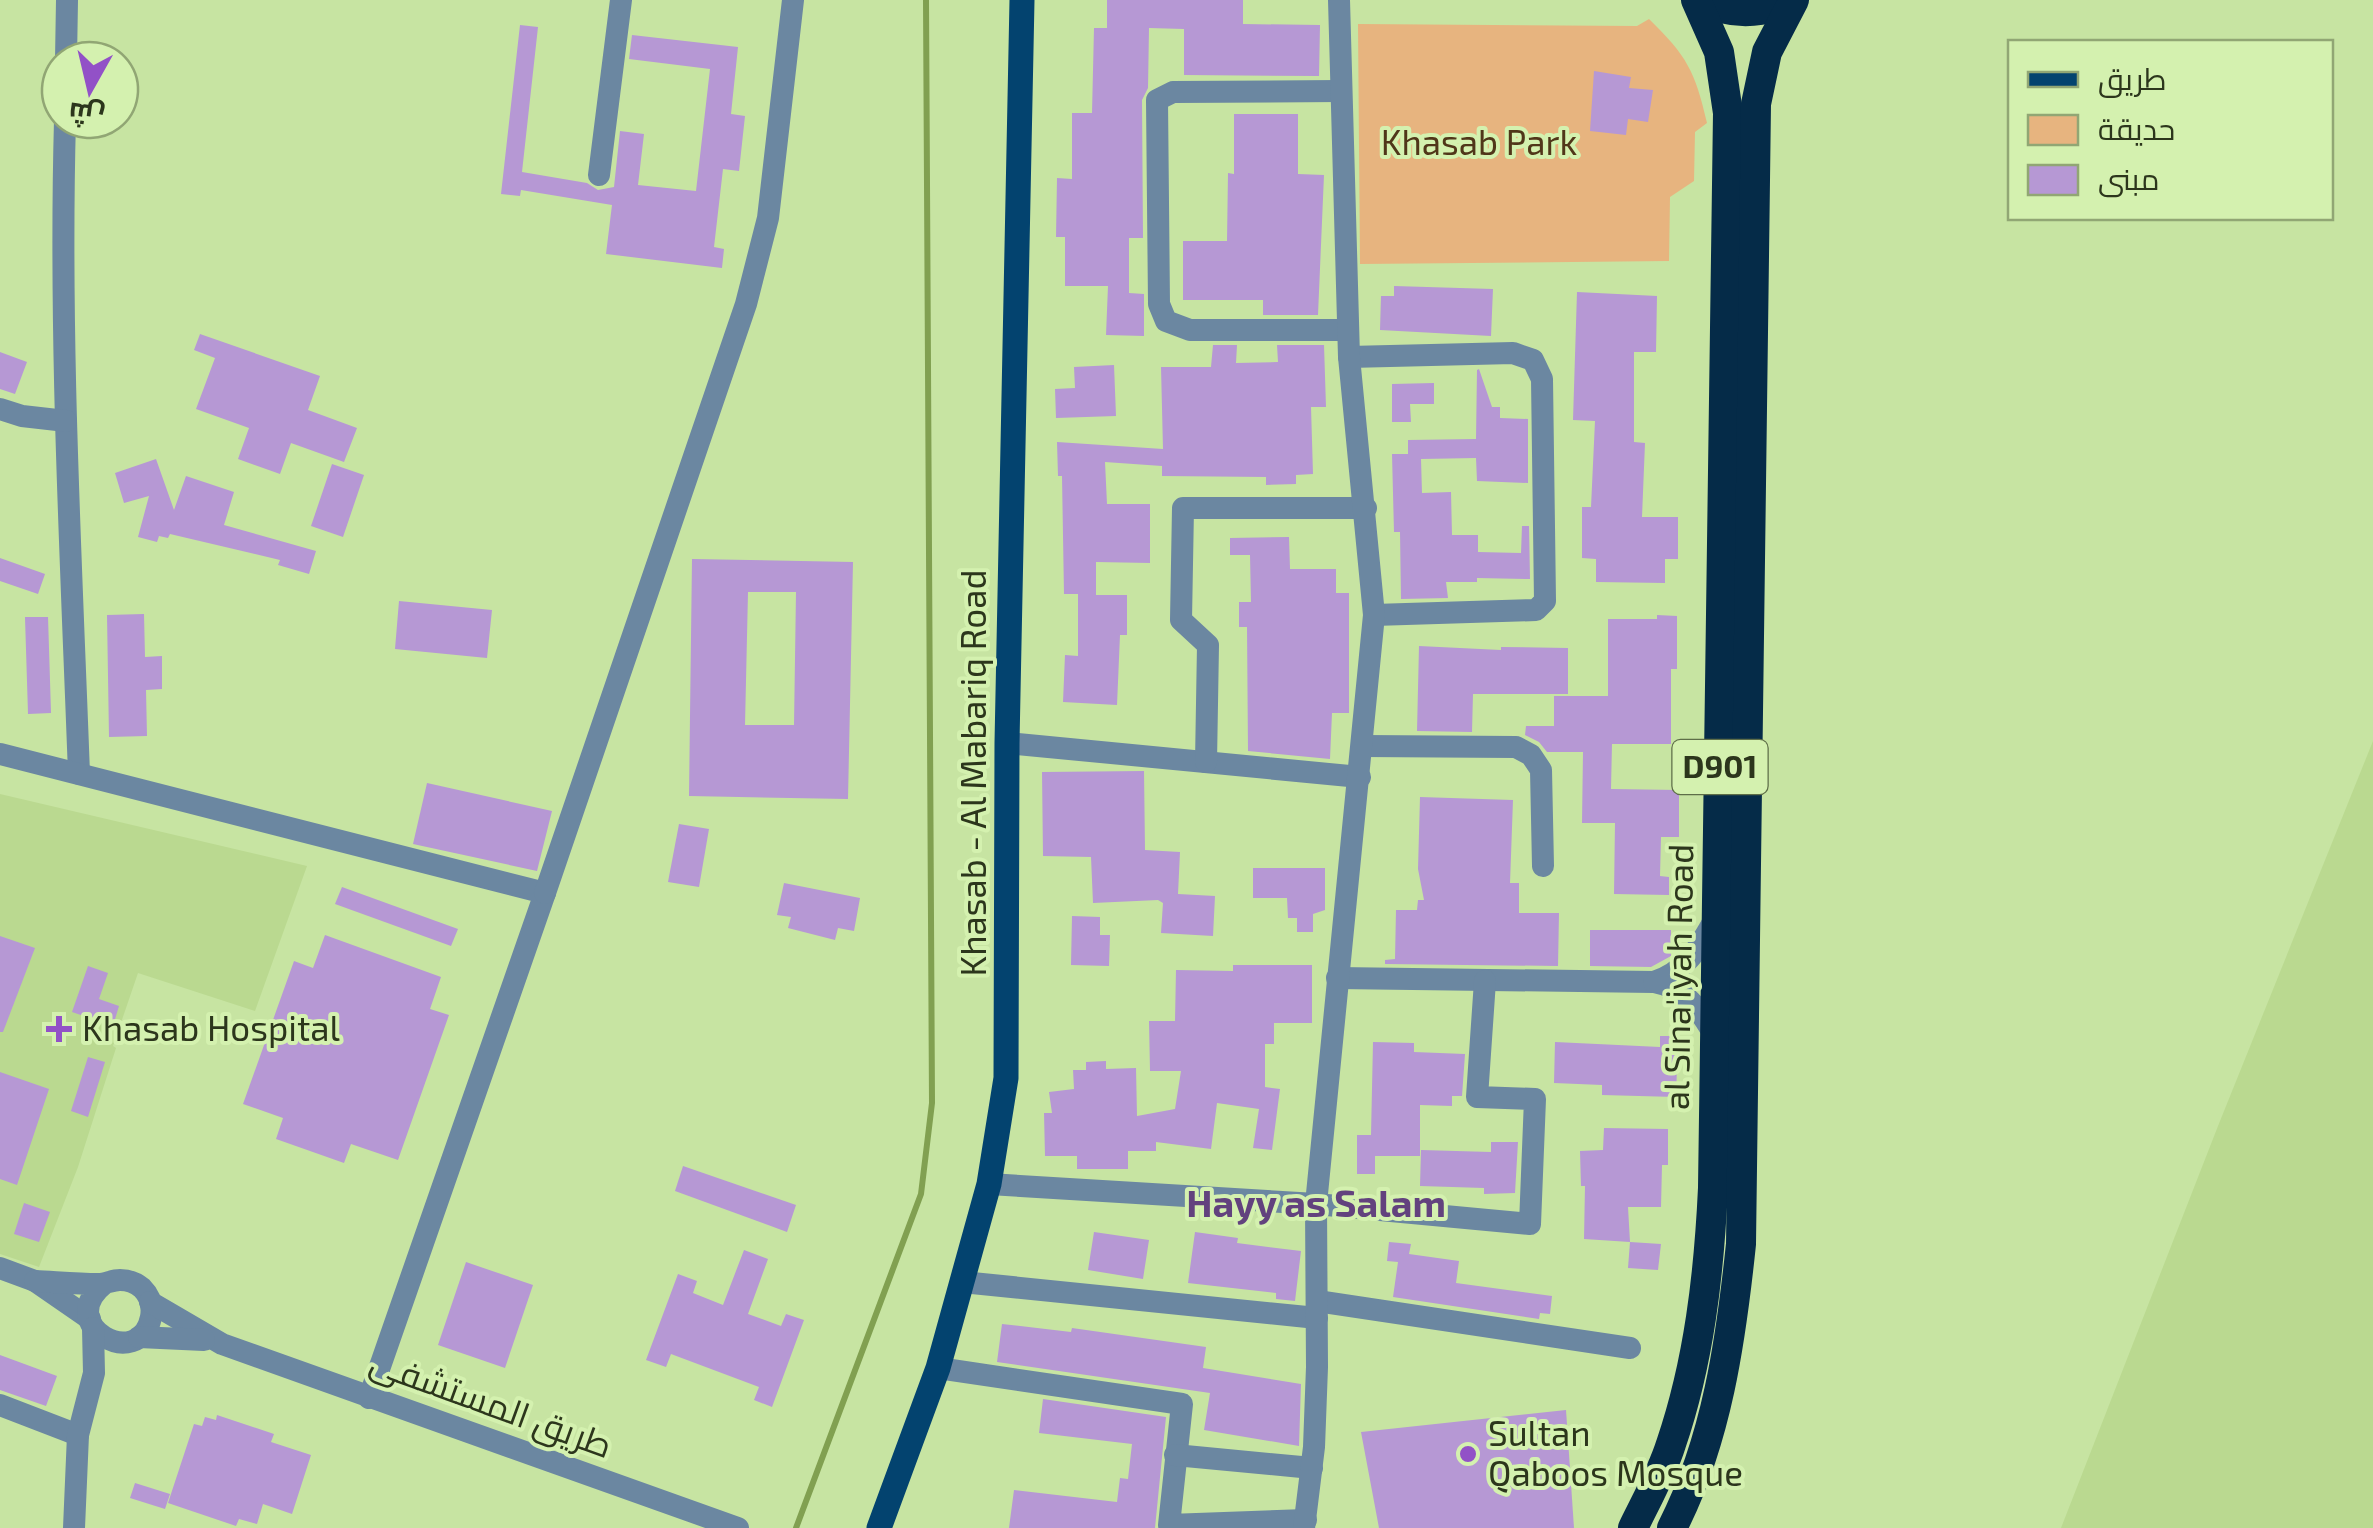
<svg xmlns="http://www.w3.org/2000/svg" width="2373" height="1528" viewBox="0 0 2373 1528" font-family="'Exo 2',Cairo,sans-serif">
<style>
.built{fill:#bad990}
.green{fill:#e7b47f}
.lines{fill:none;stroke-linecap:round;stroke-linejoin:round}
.stream{stroke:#81a051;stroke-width:6}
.building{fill:#b698d4;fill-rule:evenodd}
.minor{stroke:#6b87a1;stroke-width:22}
.major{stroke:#03436f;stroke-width:25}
.highway{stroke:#052b48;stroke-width:30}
.poi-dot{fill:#9251c7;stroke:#d4f1af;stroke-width:4}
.labels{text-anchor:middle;stroke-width:8;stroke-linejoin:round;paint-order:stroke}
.shield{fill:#d4f1af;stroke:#5e6e48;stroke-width:2.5}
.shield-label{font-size:32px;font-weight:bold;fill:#2c361c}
.park-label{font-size:35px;fill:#503619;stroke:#d4f1af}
.street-label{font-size:35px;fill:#2c361c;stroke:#d4f1af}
.poi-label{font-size:35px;fill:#2c361c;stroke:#d4f1af;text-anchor:start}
.neighbourhood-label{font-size:38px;font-weight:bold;fill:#62427e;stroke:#d4f1af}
</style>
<rect width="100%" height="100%" fill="#c7e4a2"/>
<!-- built -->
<g class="built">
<path d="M2373 741V1528H2061L2218 1126Z"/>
<path d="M0 794 307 866 255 1011 138 973 113 1046 116 1048 78 1167 39 1267 0 1254Z"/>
</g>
<!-- green -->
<path class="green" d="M1649 19C1687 56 1695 71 1707 123L1695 132 1694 181 1670 197 1669 261 1360 264 1358 24 1637 26Z"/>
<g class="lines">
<!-- stream -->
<path class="stream" d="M796 1528 921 1194 932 1103 926 0"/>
</g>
<!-- building -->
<g class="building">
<path d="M1107 0H1243V24L1320 25 1319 76 1184 75V29L1149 28 1148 88 1142 100 1143 238H1129V293L1144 294V336L1106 335 1108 286H1065V237H1056L1057 178 1072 179V113H1092L1094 28H1107Z"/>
<path d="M520 25 538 27 522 172 587 183 598 190 614 187 620 131 644 134 638 185 696 191 710 69 629 59 632 35 738 47 731 114 745 116 739 171 723 169 714 247 724 249 722 268 606 254 612 205 521 190 520 196 501 194Z"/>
<path d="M1594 71 1631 77 1629 88 1653 90 1648 122 1628 119 1626 135 1590 131Z"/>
<path d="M1234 114H1298V174L1324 175 1318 315H1263V300H1183V241H1227L1228 173 1234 174Z"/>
<path d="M1394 286 1493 289 1491 336 1380 330 1381 296H1394Z"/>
<path d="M1577 292 1657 296 1656 352H1634V442L1645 443 1642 517H1678V559H1665V583L1596 582V559L1582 558V507H1591L1595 421 1573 420Z"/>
<path d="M200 334 320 376 308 410 357 428 344 462 291 443 280 474 238 459 249 428 196 409 215 358 194 350Z"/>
<path d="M1213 345H1237L1236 363 1278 362 1277 345H1324L1326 407H1311L1313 474 1296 475V484L1266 485V477L1162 476V466L1105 462 1107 504H1150V563L1096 562V595H1127V635H1120L1117 705 1063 702 1065 655 1078 656V594H1064L1062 476H1058L1057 442 1163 449 1161 367H1211Z"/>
<path d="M0 352 27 362 15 394 0 389Z"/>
<path d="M1114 365 1116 416 1056 418 1055 389 1075 388 1074 367Z"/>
<path d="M1479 369 1492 407H1500V418L1528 419V483L1477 481 1476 458 1421 459 1422 493 1451 492 1452 535H1478V552L1521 553 1522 526H1529L1530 579 1477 578V582H1446L1448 598 1401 599 1400 532H1394L1392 454H1408V440L1476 439 1477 370Z"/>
<path d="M1434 383V404H1410L1411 422H1392V384Z"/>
<path d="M156 459 174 510 186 476 234 492 224 525 316 551 309 574 278 565 280 560 170 534 168 538 159 536 157 542 138 537 149 496 124 503 115 473Z"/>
<path d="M332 464 364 475 343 537 311 526Z"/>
<path d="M1289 537 1290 569H1336V593H1349V713H1332L1330 759 1248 751 1247 627H1239V602H1251L1250 555H1230V538Z"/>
<path d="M0 558 45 574 38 594 0 581Z"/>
<path d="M692 559 853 562 848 799 689 796ZM748 592H796L794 725H745Z"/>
<path d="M399 601 492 610 487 658 395 649Z"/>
<path d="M144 614 145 657 162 656V689L146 690 147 736 109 737 107 615Z"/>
<path d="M1657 615 1677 616V669H1671V744H1612L1611 789 1679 790V837H1661L1660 876 1669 877V895L1614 894 1615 823H1582L1583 752H1547L1539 742 1525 735 1526 726H1554V696H1608V619H1657Z"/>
<path d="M25 617H48L51 713 28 714Z"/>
<path d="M1419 646 1501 650V647L1568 648V694H1473L1472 732 1417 731Z"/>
<path d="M1144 771 1145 850 1180 852 1178 894 1215 896 1213 936 1161 933 1163 903 1158 900 1093 903 1091 857 1043 856 1042 772Z"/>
<path d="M427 783 552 811 537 871 413 844Z"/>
<path d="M1420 797 1513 800 1510 883H1519V913H1559L1558 966 1385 964V960L1395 959 1396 910H1417L1418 900H1424L1418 869Z"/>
<path d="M679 824 709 829 699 887 668 882Z"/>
<path d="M1253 868H1325V910L1313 914V932H1297V918H1288L1287 898H1253Z"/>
<path d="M784 883 860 898 854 931 838 928 835 940 788 928 791 917 777 915Z"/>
<path d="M342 887 458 929 451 946 335 904Z"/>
<path d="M1072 916 1100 917V935H1110L1109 966 1071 965Z"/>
<path d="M1590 930H1671V956L1651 967 1590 966Z"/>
<path d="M325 935 441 977 430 1009 449 1015 398 1160 351 1144 344 1163 276 1139 283 1118 243 1104 294 961 313 968Z"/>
<path d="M0 936 35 948 3 1032H0Z"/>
<path d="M1233 965H1312V1023H1274V1044H1265V1087L1280 1089 1272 1150 1253 1148 1259 1109 1217 1103 1211 1149 1156 1142V1151H1128V1169H1077V1156H1045L1044 1113H1052L1049 1092 1074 1089 1073 1070H1086V1062L1106 1061V1069L1136 1068 1137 1116 1175 1109 1181 1071H1150L1149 1021H1175L1176 970 1233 971Z"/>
<path d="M88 966 108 973 99 999 119 1006 113 1026 72 1012Z"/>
<path d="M1660 1036H1678L1676 1097 1602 1095V1085L1554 1083 1555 1042 1660 1047Z"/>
<path d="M1373 1042 1414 1043V1052L1465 1054 1462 1096H1452V1106L1420 1105V1156H1375V1174H1357V1135H1371Z"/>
<path d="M88 1057 105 1062 88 1117 71 1111Z"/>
<path d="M0 1072 49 1089 17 1185 0 1179Z"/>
<path d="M1604 1128 1668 1129V1165H1662L1661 1207H1628L1630 1242 1584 1239 1585 1186H1581L1580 1151 1603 1150Z"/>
<path d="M1491 1142H1518L1515 1193 1484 1194V1188L1420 1186 1421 1150 1491 1152Z"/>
<path d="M683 1166 796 1205 787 1232 675 1191Z"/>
<path d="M24 1203 50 1212 39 1242 14 1234Z"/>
<path d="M1094 1232 1149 1240 1143 1279 1088 1270Z"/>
<path d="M1195 1232 1238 1238 1237 1243 1301 1251 1295 1301 1276 1299V1293L1188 1283Z"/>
<path d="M1389 1242 1411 1244 1409 1254 1459 1261 1456 1283 1552 1296 1550 1314 1540 1313 1539 1319 1393 1297 1398 1262 1387 1261Z"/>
<path d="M1630 1242 1661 1244 1658 1270 1628 1268Z"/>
<path d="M744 1250 768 1259 748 1314 781 1326 786 1314 804 1320 772 1407 754 1400 759 1387 671 1354 666 1367 646 1360 678 1274 697 1281 693 1293 723 1305Z"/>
<path d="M466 1262 533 1285 505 1368 438 1345Z"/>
<path d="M1002 1324 1071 1332 1072 1328 1206 1347 1203 1368 1301 1384 1299 1446 1204 1430 1210 1393 997 1362Z"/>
<path d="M0 1355 57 1376 46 1406 0 1390Z"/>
<path d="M1043 1399 1166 1417 1155 1528H1009L1014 1490 1117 1502 1120 1478 1128 1479 1132 1444 1039 1433Z"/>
<path d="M1566 1410 1574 1528H1379L1361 1432Z"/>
<path d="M217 1415 274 1434 271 1442 311 1455 292 1514 263 1504 257 1524 239 1519 236 1526 168 1503 194 1424 202 1426 205 1417 216 1420Z"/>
<path d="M135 1483 170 1494 165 1509 130 1498Z"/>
</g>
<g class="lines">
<!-- minor -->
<g class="minor">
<path d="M66 60 67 0"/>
<path d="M1341 91 1173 92 1157 100 1159 304 1166 321 1190 330H1348"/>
<path d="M65 120C59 338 71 556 79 774"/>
<path d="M599 175 621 0"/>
<path d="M1349 357 1513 353 1533 360 1542 379 1545 601 1536 610 1374 615"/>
<path d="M0 409 22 416 66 421"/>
<path d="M1007 743 1360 777"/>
<path d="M1363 746 1516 747 1531 755 1541 770 1543 866"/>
<path d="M0 754 545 893 369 1398"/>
<path d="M1206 762 1208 645 1181 620 1183 508H1366"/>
<path d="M545 893 746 304 768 218 793 0"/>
<path d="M1337 978 1654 982C1686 988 1699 1009 1715 1036"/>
<path d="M1654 982C1687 971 1699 947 1715 919"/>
<path d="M989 1184 1316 1204 1530 1224 1535 1099 1477 1097 1485 981"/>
<path d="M0 1268 35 1281 90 1319"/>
<path d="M35 1281C56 1282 77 1284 98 1284 106 1284 112 1280 120 1280 128 1280 136 1283 142 1288 150 1296 153 1306 151 1317 140 1373 53 1325 104 1284"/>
<path d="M962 1282 1317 1318"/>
<path d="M1317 1301 1630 1348"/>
<path d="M150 1302 222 1344 738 1528"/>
<path d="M139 1337 204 1340"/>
<path d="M938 1368 1182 1404 1169 1525 1306 1520"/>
<path d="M0 1405 78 1435"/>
<path d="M1175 1455 1312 1468"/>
<path d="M74 1528 78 1435 94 1373 93 1328"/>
<path d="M1304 1528 1314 1447 1317 1367 1316 1204 1374 615 1349 357 1339 0"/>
</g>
<!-- major -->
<path class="major" d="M879 1528 938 1368 989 1184 1006 1078 1007 743 1022 0"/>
<!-- highway -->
<g class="highway">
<path d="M1702 0C1730 15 1761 15 1789 0"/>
<path d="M1633 1528C1646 1501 1662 1473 1671 1444 1699 1362 1709 1274 1713 1188L1728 113 1719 52 1696 0"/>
<path d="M1672 1528C1717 1440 1731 1340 1741 1244L1756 104 1767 52 1794 0"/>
</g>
</g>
<!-- markers -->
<g class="poi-dot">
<path d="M54 1014h10v10h10v10h-10v10h-10v-10h-10v-10h10z"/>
<circle cx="1468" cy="1454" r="10"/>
</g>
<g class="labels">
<!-- shield labels -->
<rect class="shield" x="1672.5" y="740" width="95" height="54" rx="8"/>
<g class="shield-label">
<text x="1720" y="778">D901</text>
</g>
<!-- park labels -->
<g class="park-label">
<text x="1479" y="155">Khasab Park</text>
</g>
<!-- street labels -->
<g class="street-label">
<text transform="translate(974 773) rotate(-90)" y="12">Khasab - Al Mabariq Road</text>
<text transform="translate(1679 977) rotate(-89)" y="12">al Sina'iyah Road</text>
<text transform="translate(491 1404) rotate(20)" y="12">طريق المستشفى</text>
</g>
<!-- poi labels -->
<g class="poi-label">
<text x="82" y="1041">Khasab Hospital</text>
<text x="1488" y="1446">Sultan<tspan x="1488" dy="40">Qaboos Mosque</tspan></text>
</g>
<!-- neighbourhood labels -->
<g class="neighbourhood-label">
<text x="1316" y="1217">Hayy as Salam</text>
</g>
</g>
<!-- legend -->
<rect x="2008" y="40" width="325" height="180" fill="#d4f1af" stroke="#91a674" stroke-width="2.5"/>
<rect x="2028" y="72" width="50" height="15" fill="#03436f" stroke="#91a674" stroke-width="2.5"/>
<text x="2098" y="90" font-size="30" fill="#2c361c">طريق</text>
<rect x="2028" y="115" width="50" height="30" fill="#e7b47f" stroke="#91a674" stroke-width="2.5"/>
<text x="2098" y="140" font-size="30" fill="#2c361c">حديقة</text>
<rect x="2028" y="165" width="50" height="30" fill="#b698d4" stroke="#91a674" stroke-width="2.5"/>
<text x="2098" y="190" font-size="30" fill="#2c361c">مبنى</text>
<!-- north arrow -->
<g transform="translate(90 90) rotate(188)"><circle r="48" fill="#d4f1af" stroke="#91a674" stroke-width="2.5"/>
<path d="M0-8L18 38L0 25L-18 38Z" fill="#9251c7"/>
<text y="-15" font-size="28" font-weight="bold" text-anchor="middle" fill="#2c361c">ش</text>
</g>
</svg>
